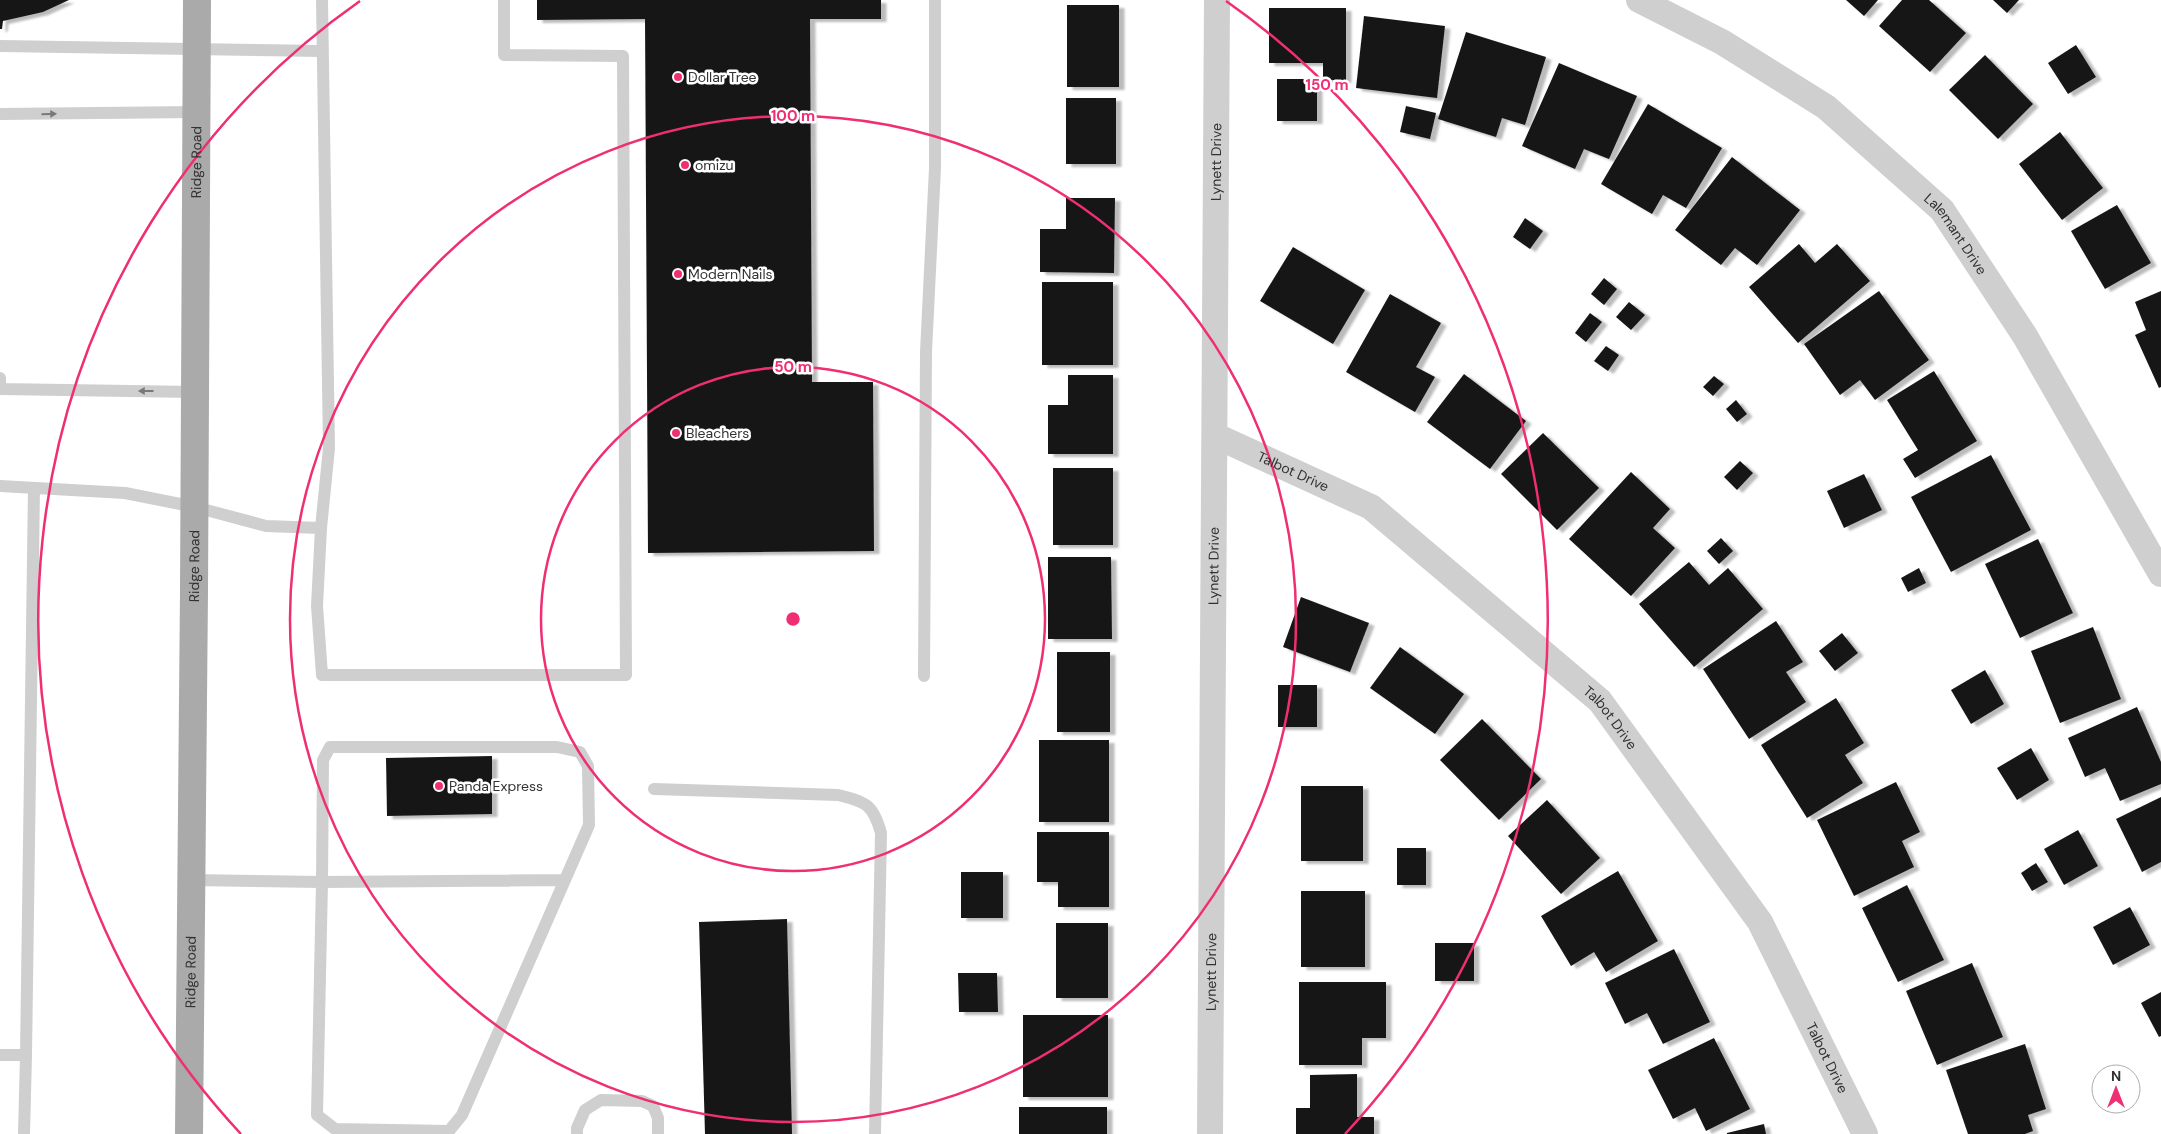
<svg xmlns="http://www.w3.org/2000/svg" width="2161" height="1134" viewBox="0 0 2161 1134" font-family="'DM Sans',sans-serif">
<style>
.building{fill:#191919;filter:url(#shadow)}
.lines{fill:none;stroke-linecap:round;stroke-linejoin:round}
.lane{stroke:#cfcfcf;stroke-width:12}
.street{stroke:#cfcfcf;stroke-width:26}
.primary{stroke:#aaa;stroke-width:28}
.oneway{fill:#797979}
.ring{fill:none;stroke:#ef2e73;stroke-width:2.5}
.poi-dot{fill:#ef2e73;stroke:#fff;stroke-width:2}
.labels{text-anchor:middle;stroke-width:5;stroke-linejoin:round;paint-order:stroke}
.poi-label{font-size:14px;fill:#323232;stroke:#fff;text-anchor:start}
.street-label{font-size:14px;fill:#323232;stroke:#fff}
.centre{fill:#ef2e73;stroke:#fff;stroke-width:2.5}
.ring-label{font-size:15px;text-anchor:middle;font-weight:bold;fill:#ef2e73;stroke:#fff;stroke-width:5;stroke-linejoin:round;paint-order:stroke}
</style>
<defs>
<filter id="shadow"><feDropShadow dx="5.5" dy="3" stdDeviation="1" flood-color="#0004"/></filter>
</defs>
<rect width="100%" height="100%" fill="#fff"/>
<!-- building -->
<g class="building">
<path d="M0 0H69L43 12 3 21 2 29H0Z"/>
<path d="M537 0H881V19H810L812 382H873L874 551 648 553 645 19 537 20Z"/>
<path d="M1846 0H1878L1864 16Z"/>
<path d="M1902 0H1929L1966 33 1930 72 1879 26Z"/>
<path d="M1993 0H2019L2007 13Z"/>
<rect x="1067" y="5" width="52" height="82"/>
<path d="M1269 8H1346V80H1323V63H1269Z"/>
<path d="M1364 16 1445 26 1437 98 1356 88Z"/>
<path d="M1466 32 1546 57 1525 125 1502 118 1496 137 1438 119Z"/>
<path d="M2076 45 2096 77 2068 94 2048 63Z"/>
<path d="M1985 55 2033 104 1998 139 1949 90Z"/>
<path d="M1559 63 1637 96 1609 159 1584 149 1575 169 1522 146Z"/>
<rect x="1277" y="79" width="40" height="42"/>
<rect x="1066" y="98" width="50" height="66"/>
<path d="M1648 104 1722 148 1686 208 1663 195 1652 214 1601 184Z"/>
<path d="M1406 106 1436 113 1430 139 1400 132Z"/>
<path d="M2060 132 2103 188 2062 220 2019 164Z"/>
<path d="M1732 157 1800 210 1757 265 1735 248 1721 265 1675 230Z"/>
<path d="M1066 198H1115L1114 273 1040 272V229H1066Z"/>
<path d="M2117 205 2151 263 2105 289 2071 231Z"/>
<path d="M1525 218 1543 231 1530 249 1513 237Z"/>
<path d="M1799 244 1815 263 1837 244 1870 281 1798 343 1749 287Z"/>
<path d="M1293 247 1365 290 1333 344 1260 301Z"/>
<path d="M1604 278 1617 289 1604 305 1591 294Z"/>
<rect x="1042" y="282" width="71" height="83"/>
<path d="M1879 291 1929 360 1875 400 1860 380 1840 395 1804 344Z"/>
<path d="M2161 291V387L2159 388 2135 335 2146 330 2135 302Z"/>
<path d="M1390 294 1441 323 1416 367 1435 377 1415 412 1346 372Z"/>
<path d="M1629 302 1645 315 1631 330 1616 317Z"/>
<path d="M1590 313 1602 322 1586 342 1575 333Z"/>
<path d="M1606 346 1619 355 1608 371 1594 361Z"/>
<path d="M1934 371 1977 441 1915 478 1903 459 1918 450 1887 400Z"/>
<path d="M1464 374 1526 421 1490 469 1427 422Z"/>
<path d="M1068 375H1113V454H1048V405H1068Z"/>
<path d="M1714 376 1724 384 1713 396 1703 387Z"/>
<path d="M1736 400 1747 414 1737 422 1726 409Z"/>
<path d="M1543 433 1599 488 1557 530 1501 474Z"/>
<path d="M1991 455 2031 530 1951 572 1911 497Z"/>
<path d="M1740 461 1753 473 1737 490 1724 477Z"/>
<rect x="1053" y="468" width="60" height="77"/>
<path d="M1631 472 1670 509 1653 528 1675 548 1631 596 1569 539Z"/>
<path d="M1864 474 1882 510 1844 528 1827 491Z"/>
<path d="M1721 538 1733 551 1719 564 1707 551Z"/>
<path d="M2038 539 2073 613 2020 638 1985 564Z"/>
<path d="M1048 557H1111L1112 639H1048Z"/>
<path d="M1689 562 1709 585 1728 568 1763 609 1694 667 1639 604Z"/>
<path d="M1919 568 1926 583 1908 592 1901 578Z"/>
<path d="M1301 597 1369 623 1350 672 1283 647Z"/>
<path d="M1776 621 1803 662 1786 672 1806 702 1749 739 1703 669Z"/>
<path d="M2093 627 2121 699 2060 723 2031 651Z"/>
<path d="M1842 633 1858 653 1835 671 1819 651Z"/>
<path d="M1400 647 1464 694 1435 734 1370 688Z"/>
<rect x="1057" y="652" width="53" height="80"/>
<path d="M1985 670 2004 704 1971 724 1951 690Z"/>
<rect x="1278" y="685" width="39" height="42"/>
<path d="M1836 698 1864 743 1845 755 1863 783 1807 818 1761 745Z"/>
<path d="M2137 707 2161 762V784L2120 801 2105 768 2085 777 2068 738Z"/>
<path d="M1482 719 1541 779 1499 820 1440 760Z"/>
<rect x="1039" y="740" width="70" height="82"/>
<path d="M2031 748 2049 780 2017 800 1997 768Z"/>
<path d="M492 756V814L387 816 386 758Z"/>
<path d="M1896 782 1920 832 1902 841 1914 867 1854 896 1817 820Z"/>
<rect x="1301" y="786" width="62" height="75"/>
<path d="M2161 797V862L2142 872 2116 819Z"/>
<path d="M1547 800 1600 858 1561 894 1508 836Z"/>
<path d="M2078 830 2098 866 2064 885 2044 849Z"/>
<path d="M1037 832H1109V907H1058V882H1037Z"/>
<rect x="1397" y="848" width="29" height="37"/>
<path d="M2036 863 2048 882 2032 891 2021 873Z"/>
<path d="M1618 871 1658 941 1606 972 1594 952 1571 966 1541 916Z"/>
<rect x="961" y="872" width="42" height="46"/>
<path d="M1907 885 1944 960 1898 982 1862 908Z"/>
<rect x="1301" y="891" width="64" height="76"/>
<path d="M2130 907 2150 945 2113 965 2093 927Z"/>
<path d="M787 919 792 1134H705L699 922Z"/>
<rect x="1056" y="923" width="52" height="75"/>
<rect x="1435" y="943" width="39" height="38"/>
<path d="M1674 949 1710 1022 1663 1044 1647 1013 1625 1024 1605 983Z"/>
<path d="M1972 963 2003 1037 1937 1065 1906 991Z"/>
<path d="M958 973H997L998 1012H959Z"/>
<path d="M1299 982H1386V1038H1362V1065H1299Z"/>
<path d="M2161 992V1036L2159 1037 2141 1003Z"/>
<rect x="1023" y="1015" width="85" height="82"/>
<path d="M1714 1038 1750 1109 1706 1131 1695 1108 1673 1119 1648 1070Z"/>
<path d="M2025 1044 2046 1109 2028 1115 2033 1131 2025 1134H1968L1946 1070Z"/>
<path d="M1357 1074V1117H1374V1134H1296V1108H1310V1075Z"/>
<rect x="1019" y="1107" width="88" height="27"/>
<path d="M1764 1124 1766 1134H1727V1133Z"/>
</g>
<g class="lines">
<!-- lane -->
<g class="lane">
<path d="M322 0 329 448 321 528 317 606 322 675H626L623 56 504 55V0"/>
<path d="M0 46 322 51"/>
<path d="M0 114 196 112"/>
<path d="M0 378V389L195 392"/>
<path d="M0 486 125 493 195 507 266 526 321 528"/>
<path d="M924 676 926 352 935 168V0"/>
<path d="M654 789 838 795C866 802 873 804 881 833L875 1134"/>
<path d="M191 880 322 882 317 1115 335 1129 449 1131 462 1115 589 825 588 766 580 752 557 747H330L323 760 322 882 564 880"/>
<path d="M0 1055H26L24 1134"/>
<path d="M26 1055 34 488"/>
<path d="M577 1134V1128L585 1110 601 1100 642 1101 653 1106 658 1118V1134"/>
</g>
<!-- street -->
<g class="street">
<path id="s1" d="M1639 0 1722 42 1826 107 1942 210 2025 336 2161 574"/>
<path id="s2" d="M1216 436 1371 507 1600 701 1760 922 1865 1134"/>
<path id="s3" d="M1210 1134 1217 0"/>
</g>
<!-- primary -->
<path class="primary" id="s4" d="M189 1134 194 591 197 0"/>
</g>
<!-- one-way arrows -->
<defs><path id="oneway-solid" d="M-6-.8H1V-3.2L6.5 0L1 3.2V.8H-6Z" transform="scale(1.25)"/></defs>
<g class="oneway">
<use href="#oneway-solid" transform="translate(49 114) rotate(-1)"/>
<use href="#oneway-solid" transform="translate(146 391) rotate(-180)"/>
</g>
<!-- distance rings -->
<g class="ring">
<circle cx="793" cy="619" r="252"/>
<circle cx="793" cy="619" r="503"/>
<path d="M241 1134A755 755 0 0 1 360 1M1226 1A755 755 0 0 1 1345 1134"/>
</g>
<!-- markers -->
<g class="poi-dot">
<circle cx="678" cy="77" r="5"/>
<circle cx="685" cy="165" r="5"/>
<circle cx="678" cy="274" r="5"/>
<circle cx="676" cy="433" r="5"/>
<circle cx="439" cy="786" r="5"/>
</g>
<g class="labels">
<!-- poi labels -->
<g class="poi-label">
<text x="688" y="82">Dollar Tree</text>
<text x="695" y="170">omizu</text>
<text x="688" y="279">Modern Nails</text>
<text x="686" y="438">Bleachers</text>
<text x="449" y="791">Panda Express</text>
</g>
<!-- street labels -->
<g class="street-label">
<text dy="5" stroke="none"><textPath href="#s4" startOffset="972">Ridge Road</textPath></text>
<text dy="5" stroke="none"><textPath href="#s3" startOffset="972">Lynett Drive</textPath></text>
<text dy="5" stroke="none"><textPath href="#s1" startOffset="398">Lalemant Drive</textPath></text>
<text dy="5" stroke="none"><textPath href="#s2" startOffset="85">Talbot Drive</textPath></text>
<text dy="5" stroke="none"><textPath href="#s4" startOffset="568">Ridge Road</textPath></text>
<text dy="5" stroke="none"><textPath href="#s3" startOffset="568">Lynett Drive</textPath></text>
<text dy="5" stroke="none"><textPath href="#s2" startOffset="490">Talbot Drive</textPath></text>
<text dy="5" stroke="none"><textPath href="#s4" startOffset="162">Ridge Road</textPath></text>
<text dy="5" stroke="none"><textPath href="#s3" startOffset="162">Lynett Drive</textPath></text>
<text dy="5" stroke="none"><textPath href="#s2" startOffset="895">Talbot Drive</textPath></text>
</g>
</g>
<circle cx="793" cy="619" r="8" class="centre"/>
<g class="ring-label">
<text x="1327" y="90">150 m</text>
<text x="793" y="121">100 m</text>
<text x="793" y="372">50 m</text>
</g>
<!-- north arrow -->
<g transform="translate(2116 1089)"><circle r="24" fill="#ffffff" stroke="#adadad"/>
<path d="M0-4L9 19L0 12L-9 19Z" fill="#ef2e73"/>
<text y="-8" font-size="14" font-weight="bold" text-anchor="middle" fill="#323232">N</text>
</g>
</svg>
